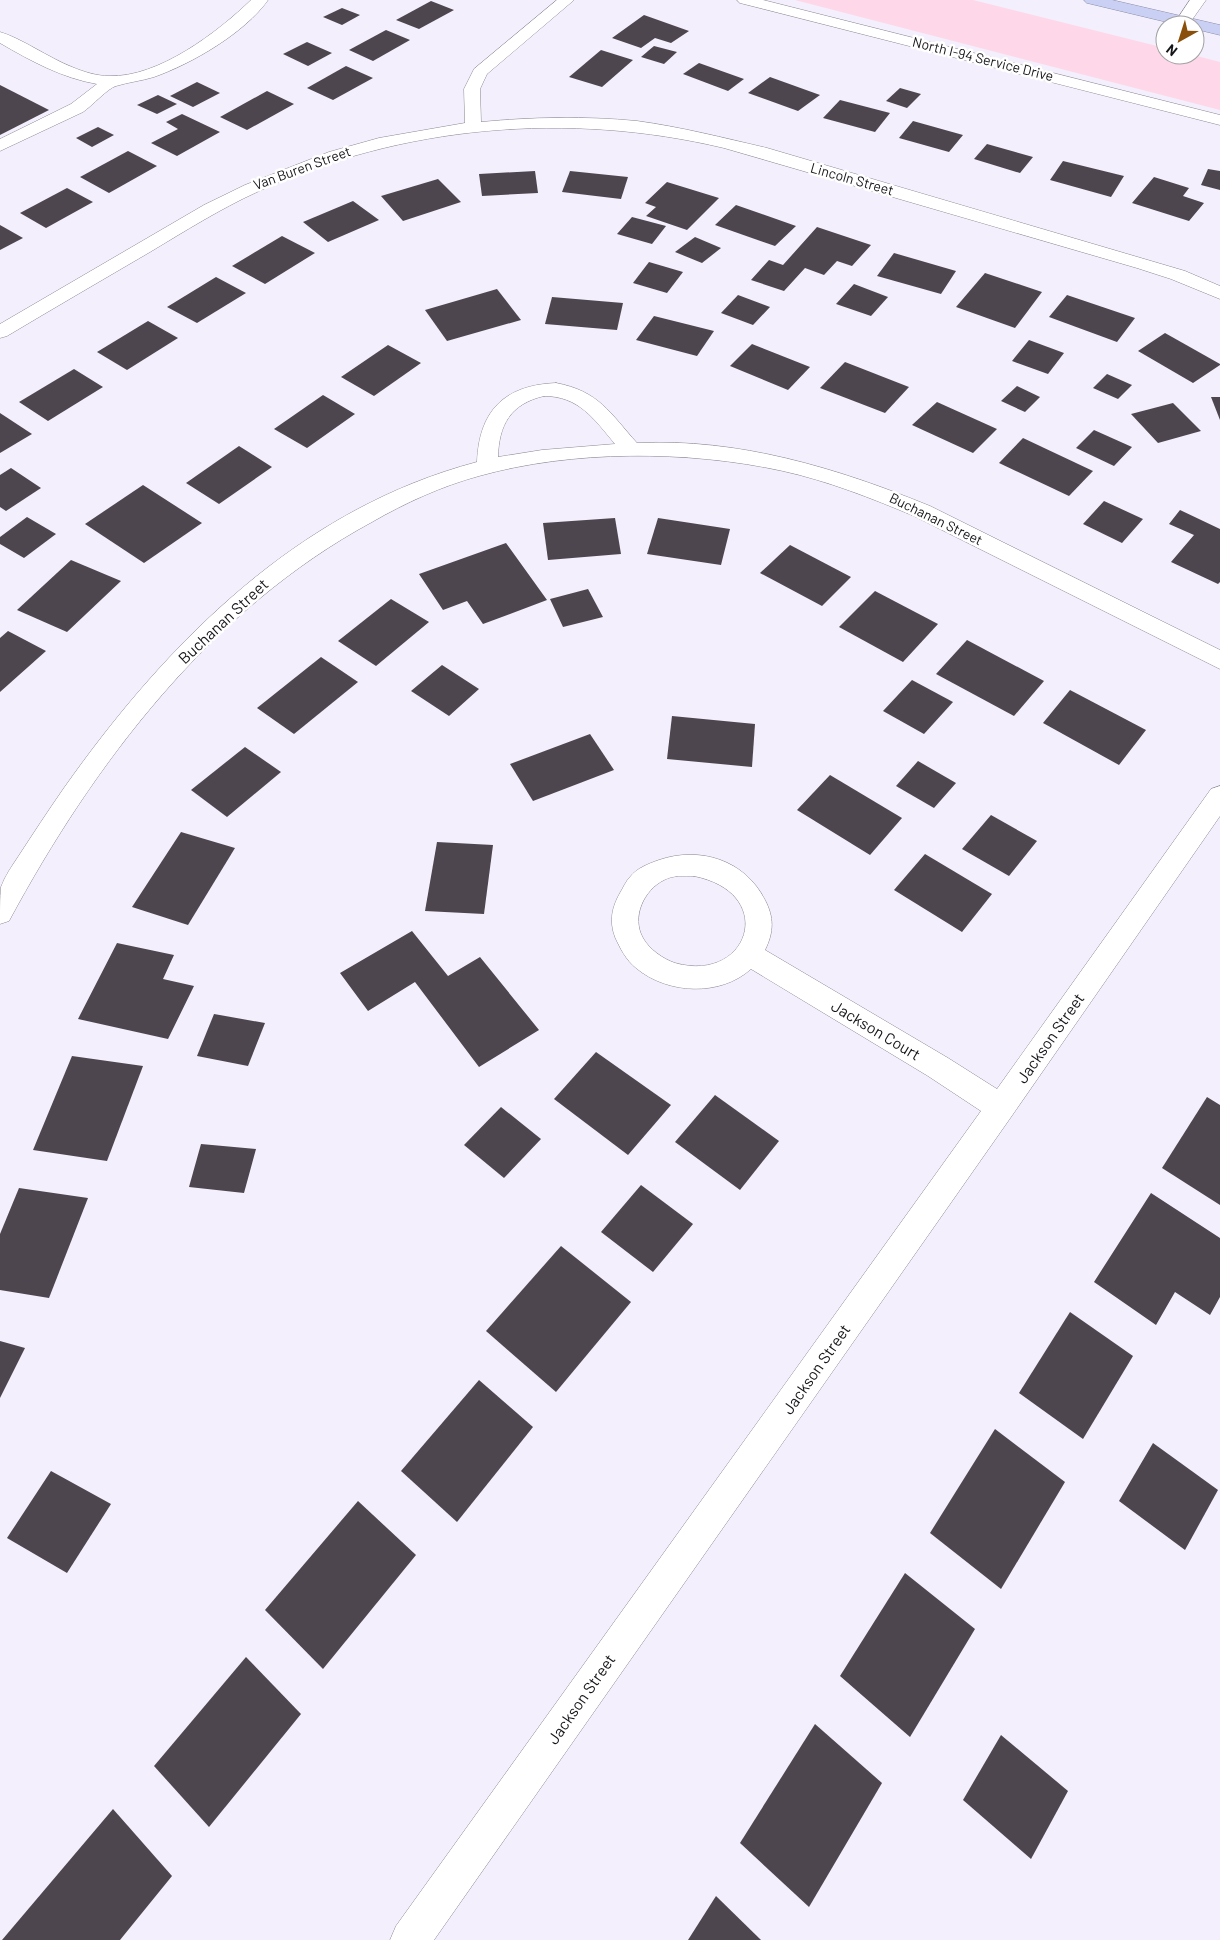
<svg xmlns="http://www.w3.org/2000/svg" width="1220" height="1940" viewBox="0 0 1220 1940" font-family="Barlow,sans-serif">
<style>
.green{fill:#fed8e8}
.building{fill:#4e464e}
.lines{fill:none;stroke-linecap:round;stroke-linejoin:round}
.minor-casing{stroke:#8c8893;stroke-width:1}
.highway-casing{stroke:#8b8ea7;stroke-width:1}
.minor{fill:#fff;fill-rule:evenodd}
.highway{fill:#cacff4;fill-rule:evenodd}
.labels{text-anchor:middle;stroke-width:5;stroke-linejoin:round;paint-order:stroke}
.far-street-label{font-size:14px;fill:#151418;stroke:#fff}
.street-label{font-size:16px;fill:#151418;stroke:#fff}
</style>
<rect width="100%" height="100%" fill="#f3effc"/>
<!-- green -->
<path class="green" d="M795 0H973L1165 48V55H1193L1220 62V110Z"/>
<!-- building -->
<g class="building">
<path d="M431 1 454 10 419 29 396 20Z"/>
<path d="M342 8 360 15 342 25 323 17Z"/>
<path d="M644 15 689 31 671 43 655 38 641 48 612 38Z"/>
<path d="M386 30 410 40 373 61 349 50Z"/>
<path d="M307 42 332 53 308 66 283 54Z"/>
<path d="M654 46 677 52 664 64 641 57Z"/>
<path d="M601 50 633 60 602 87 569 77Z"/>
<path d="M699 63 744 79 728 91 683 74Z"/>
<path d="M346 66 373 78 333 100 307 88Z"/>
<path d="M770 77 820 95 798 111 748 93Z"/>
<path d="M197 82 220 93 193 107 170 96Z"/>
<path d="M0 85 49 110 0 135Z"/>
<path d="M900 88 921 94 907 108 886 101Z"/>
<path d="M267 91 294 104 247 130 220 117Z"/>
<path d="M158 95 177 104 157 114 137 105Z"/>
<path d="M840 100 890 113 875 132 823 118Z"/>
<path d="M182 114 220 132 177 156 151 143 178 129 166 122Z"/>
<path d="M913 121 963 135 949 152 899 138Z"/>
<path d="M98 127 114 135 92 147 76 138Z"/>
<path d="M987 144 1033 157 1020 173 974 159Z"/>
<path d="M128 151 157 166 109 193 80 177Z"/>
<path d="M1063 161 1124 176 1111 197 1050 180Z"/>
<path d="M1208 169 1220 171V190L1201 185Z"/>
<path d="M535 171 538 193 482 196 479 174Z"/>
<path d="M570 171 628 177 621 199 562 192Z"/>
<path d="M1154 177 1189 188 1183 196 1204 203 1189 221 1132 203Z"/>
<path d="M438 179 461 202 403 221 381 196Z"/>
<path d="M667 182 719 198 687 230 646 216 656 207 645 203Z"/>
<path d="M67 188 93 202 46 228 20 213Z"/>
<path d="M353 201 379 220 328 242 303 222Z"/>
<path d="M736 205 796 226 775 246 715 225Z"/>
<path d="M632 217 666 226 652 244 617 234Z"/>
<path d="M0 225 23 238 0 250Z"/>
<path d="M817 227 871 245 852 266 837 261 824 275 805 268 784 291 751 280 769 260 783 265Z"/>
<path d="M282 236 315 253 265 284 232 266Z"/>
<path d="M695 237 721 248 702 263 675 252Z"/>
<path d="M894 253 956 271 941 294 877 276Z"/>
<path d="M649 262 683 272 667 293 633 283Z"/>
<path d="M985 273 1042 292 1015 328 956 307Z"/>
<path d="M216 277 246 293 197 323 167 307Z"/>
<path d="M854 284 888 297 871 316 836 304Z"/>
<path d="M497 289 521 320 447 341 425 310Z"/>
<path d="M738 295 770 307 753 325 721 313Z"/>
<path d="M1067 295 1135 318 1117 342 1049 317Z"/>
<path d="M552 297 623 303 617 330 545 324Z"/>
<path d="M654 316 714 331 697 356 636 340Z"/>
<path d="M148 321 178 338 127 370 97 352Z"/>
<path d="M1165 333 1220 364V365L1193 383 1138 351Z"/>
<path d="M1029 340 1064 353 1048 374 1012 361Z"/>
<path d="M752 344 810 367 788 390 730 366Z"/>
<path d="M388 345 421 363 374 396 341 377Z"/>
<path d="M845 362 909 387 885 413 820 388Z"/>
<path d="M74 369 103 387 48 421 19 402Z"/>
<path d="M1107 374 1132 385 1118 399 1093 388Z"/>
<path d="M1017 386 1040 397 1025 412 1001 401Z"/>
<path d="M323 395 355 414 307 448 274 429Z"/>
<path d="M1211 397H1220V420Z"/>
<path d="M937 402 997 429 973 453 912 425Z"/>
<path d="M1173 403 1201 431 1158 443 1131 414Z"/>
<path d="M0 413 32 434 0 453Z"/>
<path d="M1094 430 1132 447 1114 466 1076 448Z"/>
<path d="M1023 438 1093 471 1069 496 999 463Z"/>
<path d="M239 446 272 467 219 504 186 483Z"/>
<path d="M11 468 41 488 6 511 0 507V475Z"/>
<path d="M143 485 202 523 144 563 85 524Z"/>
<path d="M1104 501 1143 519 1122 543 1083 524Z"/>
<path d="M1180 510 1220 529V582L1218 584 1171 562 1194 535 1169 524Z"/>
<path d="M27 517 56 534 24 558 0 544V537Z"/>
<path d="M615 518 621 554 548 560 543 523Z"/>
<path d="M658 518 730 529 721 565 647 554Z"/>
<path d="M506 543 547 600 483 624 467 601 443 610 419 574Z"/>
<path d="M790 545 851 577 822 606 760 573Z"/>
<path d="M71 560 121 581 67 632 17 610Z"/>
<path d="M588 589 603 617 563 627 550 599Z"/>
<path d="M875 591 938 624 903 662 839 627Z"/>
<path d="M391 599 429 622 376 666 338 641Z"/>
<path d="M8 631 46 651 0 692V638Z"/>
<path d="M967 640 1044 681 1014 716 936 674Z"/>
<path d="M321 657 358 682 294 734 257 708Z"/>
<path d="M442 665 479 689 449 716 411 691Z"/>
<path d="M912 680 953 702 924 734 883 711Z"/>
<path d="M1070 690 1146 730 1119 765 1043 723Z"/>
<path d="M672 716 755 724 752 767 667 759Z"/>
<path d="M590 734 614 770 533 801 510 764Z"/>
<path d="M245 747 281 772 227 817 191 790Z"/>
<path d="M918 761 956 783 934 808 896 786Z"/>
<path d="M830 775 902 818 870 855 797 810Z"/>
<path d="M991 815 1037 841 1009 876 962 849Z"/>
<path d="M181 832 235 848 188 925 132 907Z"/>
<path d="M437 842 493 845 484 914 425 911Z"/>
<path d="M925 854 992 894 962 932 894 890Z"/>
<path d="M412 931 448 976 480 957 539 1030 479 1067 415 982 368 1011 340 973Z"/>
<path d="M117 943 174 955 163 979 194 986 168 1039 78 1019Z"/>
<path d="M214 1014 265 1023 248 1066 197 1056Z"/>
<path d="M596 1052 671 1105 628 1155 554 1099Z"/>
<path d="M72 1056 143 1066 107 1161 33 1150Z"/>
<path d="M715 1095 779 1141 740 1190 675 1142Z"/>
<path d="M1207 1097 1220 1105V1205L1162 1168Z"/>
<path d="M501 1107 541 1139 504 1178 464 1145Z"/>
<path d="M201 1144 256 1149 244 1193 189 1187Z"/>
<path d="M641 1185 693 1224 653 1272 601 1232Z"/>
<path d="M19 1188 88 1198 49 1298 0 1290V1234Z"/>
<path d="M1151 1193 1220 1238V1297L1210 1315 1175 1292 1156 1325 1094 1282Z"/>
<path d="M561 1246 631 1302 556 1392 486 1331Z"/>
<path d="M1070 1312 1133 1356 1083 1439 1019 1393Z"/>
<path d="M0 1341 25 1348 0 1398Z"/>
<path d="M479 1380 533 1427 457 1522 401 1471Z"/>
<path d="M995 1429 1065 1482 1001 1589 930 1533Z"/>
<path d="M1153 1443 1218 1490 1185 1550 1119 1501Z"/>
<path d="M51 1471 111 1504 67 1573 7 1538Z"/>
<path d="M358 1501 416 1555 323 1669 265 1610Z"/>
<path d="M905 1573 975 1629 910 1737 840 1676Z"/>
<path d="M246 1657 301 1714 209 1827 154 1766Z"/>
<path d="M815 1724 882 1783 809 1907 740 1843Z"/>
<path d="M1001 1735 1068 1791 1031 1859 963 1800Z"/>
<path d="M113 1809 172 1876 120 1940H2Z"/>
<path d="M716 1896 761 1940H688Z"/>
</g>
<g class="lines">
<!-- minor casing -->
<g class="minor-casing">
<g id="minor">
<path d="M251 0H268C245 33 191 64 154 77 141 81 129 82 116 86 108 88 92 106 83 112L0 151V139L71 104 97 84C62 78 31 61 0 43V32C21 38 49 58 72 67 84 72 97 76 109 76 158 78 218 32 251 0Z"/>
<path d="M557 0H574L487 74 480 89 481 122C533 117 585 116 637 121 681 127 724 138 767 148L1185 271 1220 286V299L1171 279 1137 268 724 148C569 111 402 125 257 192 220 209 185 231 150 252 102 280 54 308 7 336L0 338V324L204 205 245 185 329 152 379 138 465 123 464 89 474 69Z"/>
<path d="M737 0H763L1220 115V125L740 3Z"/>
<path d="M1190 0H1206L1189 24H1179L1176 21Z"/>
<path d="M556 383C599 391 610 413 637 443 738 438 837 468 930 506L1220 650V669L914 516C871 498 828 481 783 471 687 450 572 450 479 476 442 486 405 503 372 522 211 609 94 763 9 921L0 924C0 913 0 897 1 887 5 876 12 866 18 857 33 834 48 811 64 788 167 642 299 509 477 462 479 411 504 385 556 383ZM544 396C579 396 594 419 615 444L542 450 498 457C499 425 510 404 544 396Z"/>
<path d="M1220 786V816L1011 1117 434 1940H390L396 1926 981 1111 928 1076 751 969C720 997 667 994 636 968 626 960 620 948 615 937 609 921 612 907 620 893 623 888 626 881 630 877 637 868 648 864 659 860 700 846 745 860 765 900 774 917 774 932 765 950L948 1058 997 1089 1211 789ZM694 876C779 893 749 984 675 963 663 959 649 949 643 938 631 917 644 890 664 880 673 875 684 876 694 876Z"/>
</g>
</g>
<!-- highway casing -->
<g class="highway-casing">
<path id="highway" d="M1084 0H1112L1220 25V35L1195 29V25H1179L1087 3Z"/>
</g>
<!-- minor -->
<use href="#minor" class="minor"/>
<!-- highway -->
<use href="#highway" class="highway"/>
</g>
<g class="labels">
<!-- far-street labels -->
<g class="far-street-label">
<text transform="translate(983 59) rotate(14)" y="5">North I-94 Service Drive</text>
<text transform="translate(302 168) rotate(-20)" y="5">Van Buren Street</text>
<text transform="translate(852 179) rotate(16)" y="5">Lincoln Street</text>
<text transform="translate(936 519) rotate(26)" y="5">Buchanan Street</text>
</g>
<!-- street labels -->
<g class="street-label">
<text transform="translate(223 621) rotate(-43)" y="6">Buchanan Street</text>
<text transform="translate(876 1030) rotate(31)" y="6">Jackson Court</text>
<text transform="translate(1050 1038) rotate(-55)" y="6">Jackson Street</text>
<text transform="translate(816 1369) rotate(-55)" y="6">Jackson Street</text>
<text transform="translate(581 1699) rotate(-55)" y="6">Jackson Street</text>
</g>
</g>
<!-- north arrow -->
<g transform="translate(1180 40) rotate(219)"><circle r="24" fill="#ffffff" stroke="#a1a1a3"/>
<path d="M0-4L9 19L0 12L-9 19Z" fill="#8a4f0a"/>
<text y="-8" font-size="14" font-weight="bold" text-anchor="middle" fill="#151418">N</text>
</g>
</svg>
